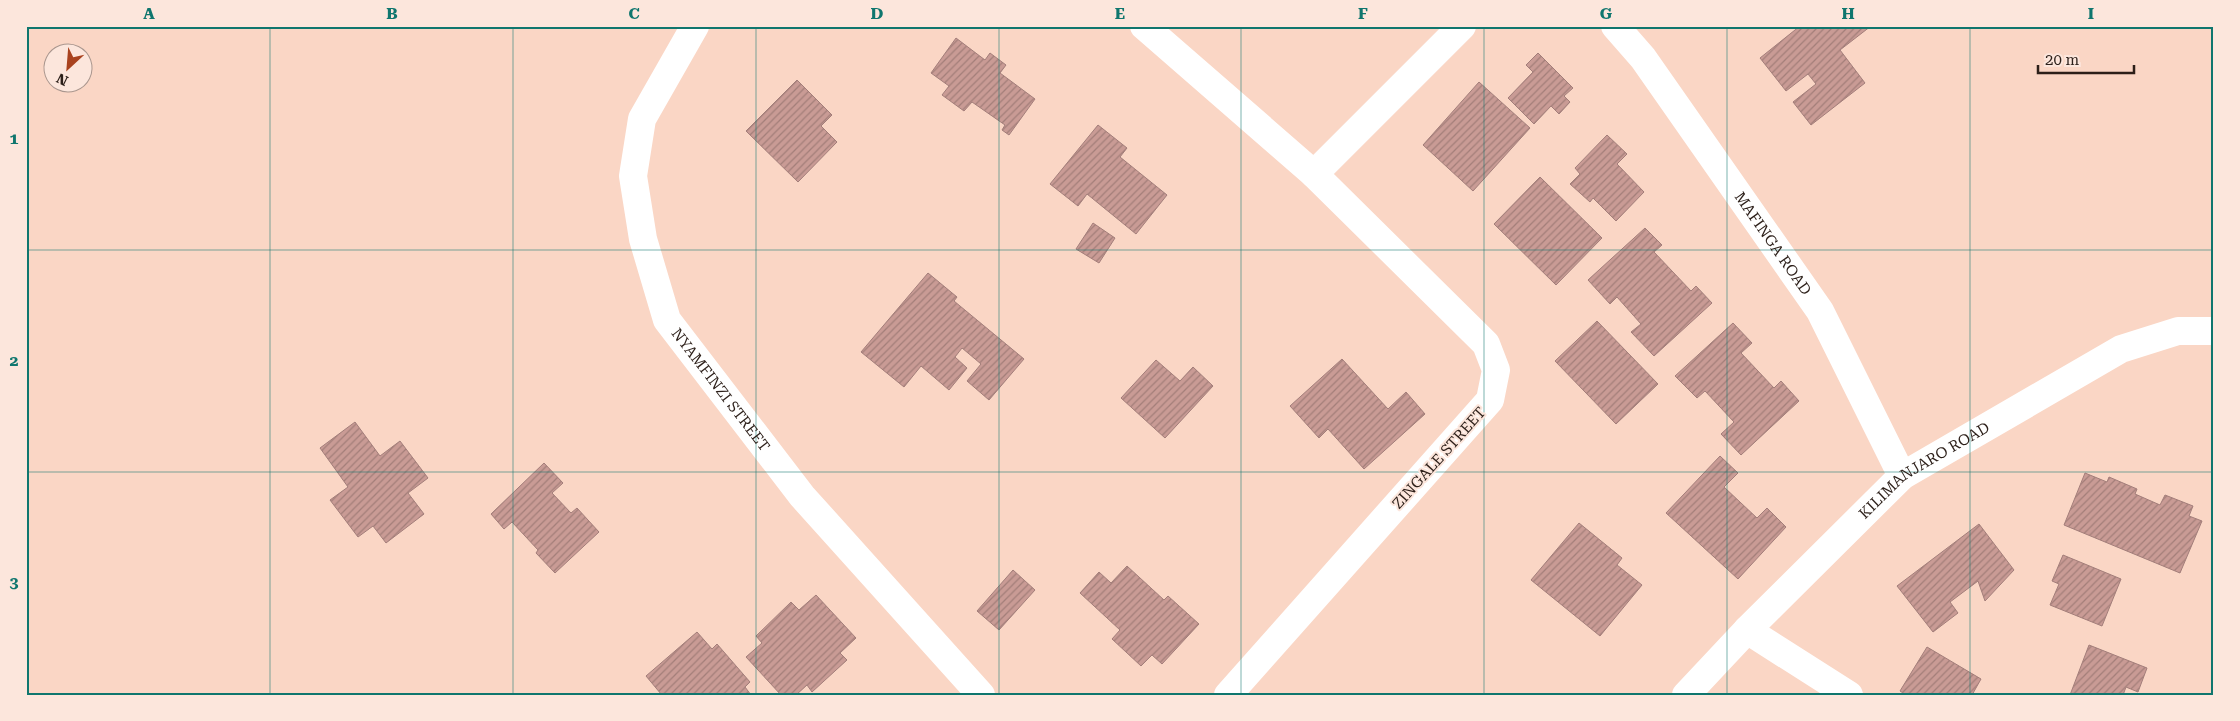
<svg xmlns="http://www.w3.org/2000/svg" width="2240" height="721" viewBox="0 0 2240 721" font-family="'Roboto Serif',serif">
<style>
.building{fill:url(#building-hatch);stroke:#a37e7a}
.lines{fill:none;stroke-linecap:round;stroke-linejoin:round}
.minor{stroke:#fff;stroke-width:28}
.grid{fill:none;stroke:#0f766e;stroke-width:1;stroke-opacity:0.55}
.labels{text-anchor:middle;stroke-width:4;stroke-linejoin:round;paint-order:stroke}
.street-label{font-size:15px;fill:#2c1f19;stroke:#fce6dc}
.neatline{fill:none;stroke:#0f766e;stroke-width:2}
.grid-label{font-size:16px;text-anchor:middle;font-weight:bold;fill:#0f766e}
</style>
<defs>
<pattern id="building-hatch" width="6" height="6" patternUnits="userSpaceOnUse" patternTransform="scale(1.25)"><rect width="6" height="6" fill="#c99b95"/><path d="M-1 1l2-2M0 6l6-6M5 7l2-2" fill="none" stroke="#a37e79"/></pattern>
</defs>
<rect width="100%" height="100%" fill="#fad6c5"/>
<!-- building -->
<g class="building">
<path d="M1800 26H1871L1840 50 1865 83 1811 125 1793 102 1816 84 1808 74 1786 91 1760 58Z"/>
<path d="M956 38 985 60 990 53 1006 65 1000 73 1035 99 1009 135 1002 130 1005 125 972 102 964 111 942 95 949 86 931 73Z"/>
<path d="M1538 53 1573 88 1564 96 1570 102 1559 114 1551 106 1534 124 1508 98 1533 72 1526 65Z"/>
<path d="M797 80 832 115 821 126 837 142 798 182 746 131Z"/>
<path d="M1479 82 1530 128 1473 191 1423 145Z"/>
<path d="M1098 125 1127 148 1120 157 1167 195 1136 234 1087 194 1078 206 1050 184Z"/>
<path d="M1607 135 1627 154 1617 164 1644 192 1616 221 1593 198 1590 202 1570 184 1580 174 1575 168Z"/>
<path d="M1540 177 1602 238 1556 285 1494 224Z"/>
<path d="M1093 223 1115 238 1099 263 1076 249Z"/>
<path d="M1645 228 1662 245 1654 252 1691 291 1696 286 1712 303 1654 356 1631 332 1641 324 1617 297 1610 304 1588 280Z"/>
<path d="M928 273 957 297 954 301 1024 359 989 400 967 381 981 364 962 348 955 357 967 368 949 390 921 366 904 387 861 352Z"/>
<path d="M1597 321 1658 384 1616 424 1555 361Z"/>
<path d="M1733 323 1752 343 1741 353 1774 388 1781 381 1799 401 1741 455 1721 434 1734 422 1705 391 1697 398 1675 376Z"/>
<path d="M1342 359 1388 409 1406 392 1425 414 1364 469 1328 429 1319 438 1290 406Z"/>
<path d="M1156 360 1180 381 1193 367 1213 386 1165 438 1121 398Z"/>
<path d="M355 422 380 456 400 441 428 478 408 493 424 514 386 543 373 526 358 537 330 500 348 487 320 448Z"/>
<path d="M1720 456 1738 473 1724 487 1757 518 1767 508 1786 527 1738 579 1666 513Z"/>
<path d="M544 463 563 483 552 493 571 513 577 508 599 532 555 573 536 553 538 550 512 522 504 529 491 514Z"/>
<path d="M2085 473 2107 482 2109 477 2137 489 2135 494 2160 505 2165 495 2193 506 2189 516 2202 521 2180 573 2064 525Z"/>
<path d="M1579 523 1622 558 1617 565 1642 585 1600 636 1531 580Z"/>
<path d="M1979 524 2014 570 1985 601 1978 581 1950 602 1958 613 1933 632 1897 586Z"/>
<path d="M2063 555 2121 579 2102 626 2050 605 2059 584 2052 581Z"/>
<path d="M1127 566 1164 600 1168 596 1199 624 1162 664 1152 655 1141 666 1112 639 1120 630 1080 593 1099 572 1111 583Z"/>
<path d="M1013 570 1035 590 999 630 977 611Z"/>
<path d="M816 595 856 638 840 653 847 660 812 692 807 685 796 695H781L746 657 762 643 756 636 791 602 799 610Z"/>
<path d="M697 632 712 649 717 644 750 682 745 687 751 695H660L661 694 646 676Z"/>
<path d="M2089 645 2147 668 2138 692 2126 687 2123 695H2070Z"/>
<path d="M1927 647 1981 679 1972 695H1906L1900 691Z"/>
</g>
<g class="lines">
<!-- minor -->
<g class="minor">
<path id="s1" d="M695 26 642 119 633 176 643 239 667 320 802 496 981 695"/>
<path d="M1144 26 1314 174 1486 344 1496 370 1490 400 1228 695"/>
<path id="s2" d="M1615 26 1643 58 1820 311 1902 476"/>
<path d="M1314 174 1462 26"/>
<path d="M1747 630 1849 695"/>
<path id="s3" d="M1686 695 1747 630 1902 476 2121 349 2178 331H2214"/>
</g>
</g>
<!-- grid -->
<path class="grid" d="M270 26V695M513 26V695M756 26V695M999 26V695M1241 26V695M1484 26V695M1727 26V695M1970 26V695M26 250H2214M26 472H2214"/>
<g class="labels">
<!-- street labels -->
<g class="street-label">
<text dy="5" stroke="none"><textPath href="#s2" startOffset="269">MAFINGA ROAD</textPath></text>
<text dy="5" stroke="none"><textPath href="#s1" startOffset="401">NYAMFINZI STREET</textPath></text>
<text transform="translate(1439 458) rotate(-48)" y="5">ZINGALE STREET</text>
<text dy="5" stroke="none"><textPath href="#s3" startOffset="329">KILIMANJARO ROAD</textPath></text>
</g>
</g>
<!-- border -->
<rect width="2240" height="721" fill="none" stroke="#fce6dc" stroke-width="55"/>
<!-- north arrow -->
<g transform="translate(68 68) rotate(206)"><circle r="24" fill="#fce6dc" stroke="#a9968e"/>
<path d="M0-4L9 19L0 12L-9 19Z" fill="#a9421e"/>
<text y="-8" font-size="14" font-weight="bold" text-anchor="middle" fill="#2c1f19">N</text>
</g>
<!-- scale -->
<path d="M2038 65v8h96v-8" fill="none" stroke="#2c1f19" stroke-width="2.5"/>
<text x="2045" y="65" font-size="15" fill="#2c1f19" stroke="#fce6dc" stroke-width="4" paint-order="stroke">20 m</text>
<rect x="28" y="28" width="2184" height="666" class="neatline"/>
<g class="grid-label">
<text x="149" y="19">A</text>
<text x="392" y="19">B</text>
<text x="634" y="19">C</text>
<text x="877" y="19">D</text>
<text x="1120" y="19">E</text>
<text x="1363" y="19">F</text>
<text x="1606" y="19">G</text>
<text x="1848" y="19">H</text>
<text x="2091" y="19">I</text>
<text x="14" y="144">1</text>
<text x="14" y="366">2</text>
<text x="14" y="588">3</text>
</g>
</svg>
